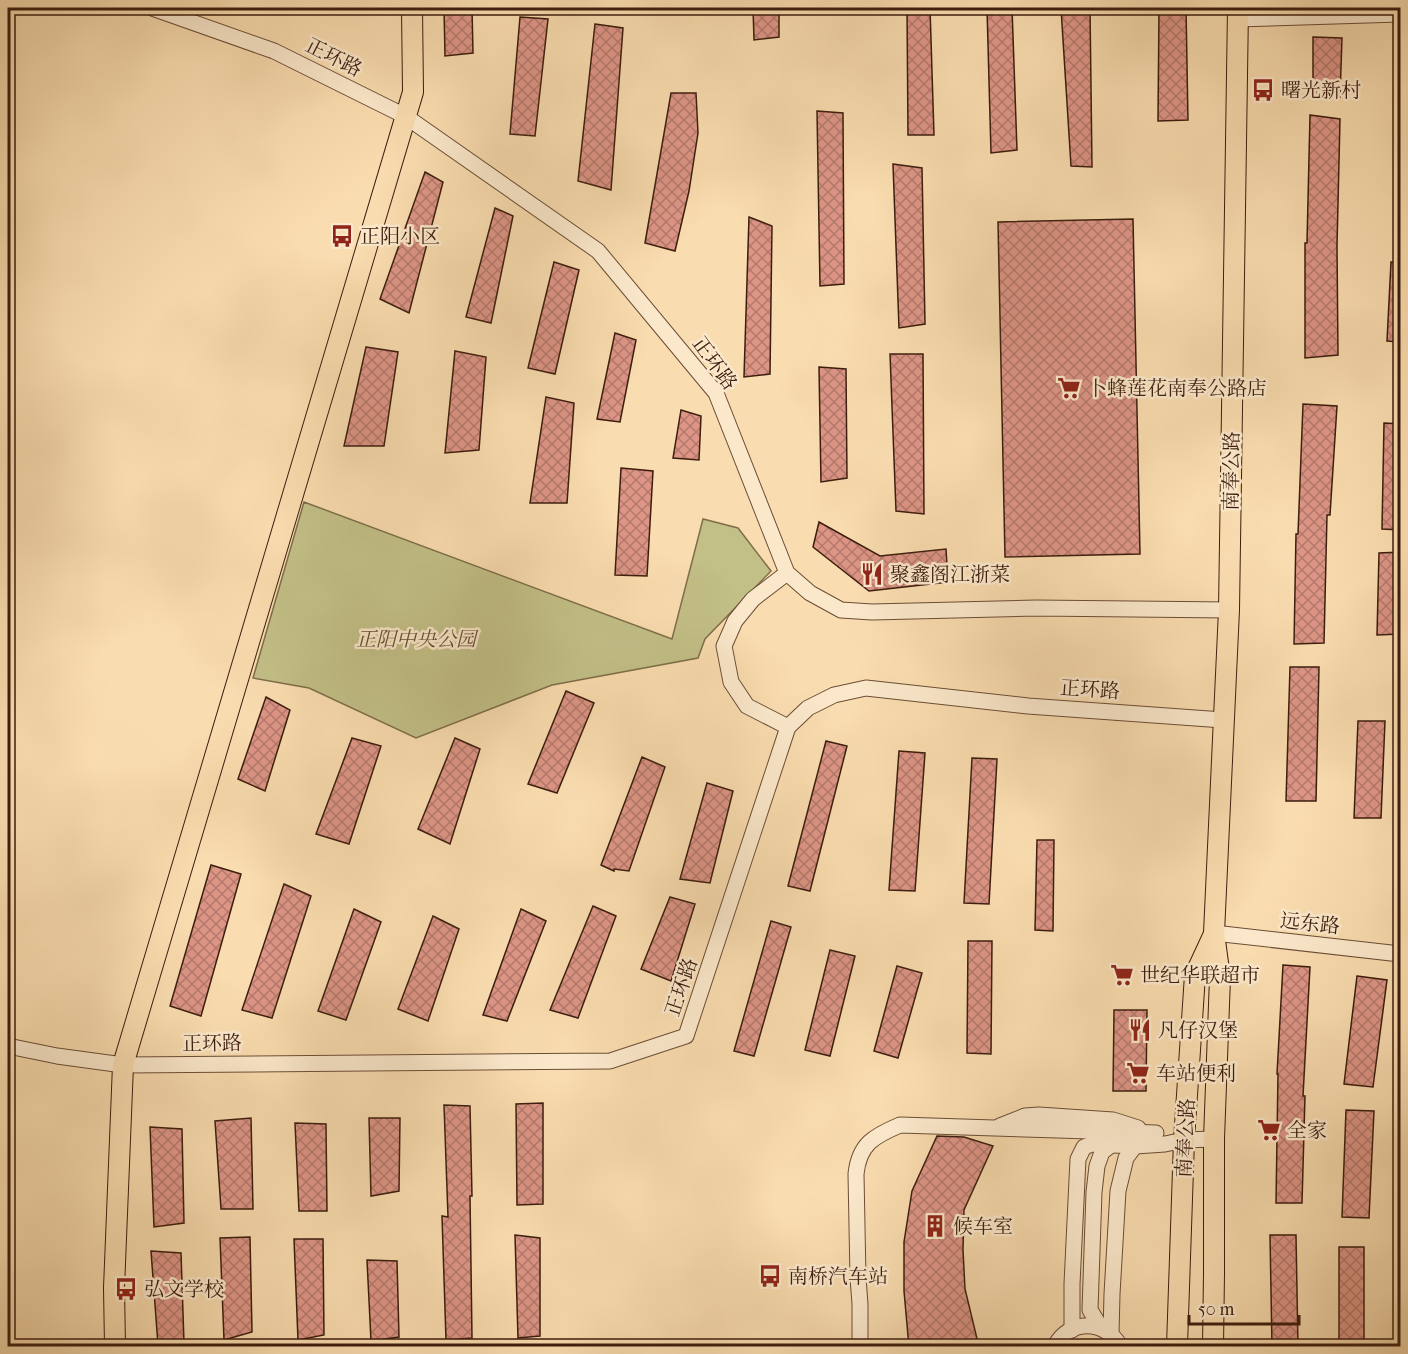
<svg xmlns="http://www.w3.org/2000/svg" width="1408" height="1354" viewBox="0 0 1408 1354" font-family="'IM FELL French Canon','Noto Serif SC',serif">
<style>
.green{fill:#c2bf87;stroke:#7f6e4a;stroke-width:1.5}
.building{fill:url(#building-cross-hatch);stroke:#3c1d0e;stroke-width:1.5}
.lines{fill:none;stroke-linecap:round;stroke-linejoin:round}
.minor-casing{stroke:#6b4d36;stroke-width:17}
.major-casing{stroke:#3c1d0e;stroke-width:22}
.minor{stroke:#fbe8cb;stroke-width:15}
.major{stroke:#f9dcaf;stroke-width:20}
.labels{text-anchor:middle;stroke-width:5;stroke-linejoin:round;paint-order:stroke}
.street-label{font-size:20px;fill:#3c1d0e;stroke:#fbe8cb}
.poi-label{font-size:20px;fill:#3c1d0e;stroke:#fbe8cb;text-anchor:start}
.park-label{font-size:20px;font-style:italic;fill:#644e32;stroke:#fbe8cb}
</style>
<defs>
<pattern id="building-cross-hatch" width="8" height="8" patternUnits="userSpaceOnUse" patternTransform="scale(1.5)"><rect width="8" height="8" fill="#dd9586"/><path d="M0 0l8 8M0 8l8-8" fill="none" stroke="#b4796c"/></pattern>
</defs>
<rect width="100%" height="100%" fill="#f9dcaf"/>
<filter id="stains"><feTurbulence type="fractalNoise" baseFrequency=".00333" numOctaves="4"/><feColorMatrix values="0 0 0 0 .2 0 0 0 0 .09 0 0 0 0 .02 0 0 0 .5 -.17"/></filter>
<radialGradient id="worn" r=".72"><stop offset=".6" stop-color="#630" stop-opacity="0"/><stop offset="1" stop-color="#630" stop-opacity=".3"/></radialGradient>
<!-- green -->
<path class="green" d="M304 502 672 639 703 519 738 528 771 571 705 639 698 658 552 685 416 738 309 688 253 678Z"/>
<!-- building -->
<g class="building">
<path d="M444 8H472L473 53 445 56Z"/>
<path d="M753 8H779V37L754 40Z"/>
<path d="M907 8H930L934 135H908Z"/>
<path d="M987 8H1012L1017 150 991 153Z"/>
<path d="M1061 8H1090L1092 167 1071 166Z"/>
<path d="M1159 8H1186L1188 120 1158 121Z"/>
<path d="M520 17 548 19 535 136 510 134Z"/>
<path d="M595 24 623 28 611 190 578 181Z"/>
<path d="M1313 37 1342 38 1340 97 1313 98Z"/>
<path d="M671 93H696L698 133 689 191 675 251 645 243Z"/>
<path d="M817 111 843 113 844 284 820 286Z"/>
<path d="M1310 115 1340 119 1337 246 1338 355 1305 358V243H1307Z"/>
<path d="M893 164 922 168 925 324 899 328Z"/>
<path d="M425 172 443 182 409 313 380 299Z"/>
<path d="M495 208 513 216 491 323 466 317Z"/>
<path d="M749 217 772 226 770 374 744 377Z"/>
<path d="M1133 219 1140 554 1005 557 998 222Z"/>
<path d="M554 262 579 270 555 374 528 368Z"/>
<path d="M1391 262H1401V342L1387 341Z"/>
<path d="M615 333 636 340 620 422 597 419Z"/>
<path d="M366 347 398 352 384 446H344Z"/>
<path d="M455 351 486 357 479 450 445 453Z"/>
<path d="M890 354H923L924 514 896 511Z"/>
<path d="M819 367 846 369 847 478 821 482Z"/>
<path d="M546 397 574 403 567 503H530Z"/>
<path d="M1303 404 1337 406 1330 515H1327L1324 643 1294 644 1296 534H1298Z"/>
<path d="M681 410 701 416 699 460 673 458Z"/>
<path d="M1384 423 1401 424V530L1382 529Z"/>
<path d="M621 468 653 471 647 576 615 575Z"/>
<path d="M819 522 880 556 946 549 948 582 869 591 813 547Z"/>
<path d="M1401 552V634L1377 635 1379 553Z"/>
<path d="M1290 667H1319L1316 801H1286Z"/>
<path d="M566 691 594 703 557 793 528 784Z"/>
<path d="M266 697 290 710 265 791 238 779Z"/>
<path d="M1358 721H1385L1381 818H1354Z"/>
<path d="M352 738 381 746 349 844 316 834Z"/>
<path d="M455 738 480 749 450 844 418 829Z"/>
<path d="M826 741 847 746 810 891 788 886Z"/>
<path d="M899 751 925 753 915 891 889 890Z"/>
<path d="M642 757 665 767 629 871 614 869V871L601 865Z"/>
<path d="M972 758 997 759 989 904 964 903Z"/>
<path d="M707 783 733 791 710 883 680 879Z"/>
<path d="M1037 840H1054L1053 931 1035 930Z"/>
<path d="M211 865 241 874 201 1016 170 1006Z"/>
<path d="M284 884 311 896 272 1018 242 1010Z"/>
<path d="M670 897 695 904 671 981 641 969Z"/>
<path d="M593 906 616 916 578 1018 550 1010Z"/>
<path d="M354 909 381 922 346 1020 318 1011Z"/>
<path d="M521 909 546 921 507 1021 483 1015Z"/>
<path d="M433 916 459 929 428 1021 398 1009Z"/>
<path d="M771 921 791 927 754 1056 734 1051Z"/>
<path d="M968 941H992L991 1054 967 1053Z"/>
<path d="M830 950 855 956 830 1056 805 1050Z"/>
<path d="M1283 965 1310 967 1303 1096H1305L1302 1203H1276L1278 1074H1277Z"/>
<path d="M897 966 922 973 898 1058 874 1051Z"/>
<path d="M1357 976 1387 980 1373 1087 1344 1084Z"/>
<path d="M1114 1010H1147L1146 1091H1113Z"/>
<path d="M543 1103V1204L517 1205 516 1104Z"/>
<path d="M444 1105 470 1106 472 1196H470L472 1338 446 1340 442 1216 448 1217Z"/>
<path d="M1346 1110 1374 1111 1369 1218 1342 1217Z"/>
<path d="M251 1118 253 1209H221L215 1121Z"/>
<path d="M369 1118H400L399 1191 371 1196Z"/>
<path d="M295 1123 326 1124 327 1211H299Z"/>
<path d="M150 1127 182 1129 184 1223 154 1227Z"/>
<path d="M937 1136 964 1137 993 1146 964 1210 963 1250 965 1289 979 1347H909L904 1291V1242L912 1191Z"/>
<path d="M515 1235 540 1238V1336L518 1338Z"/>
<path d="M1270 1235H1296L1298 1347H1272Z"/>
<path d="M250 1237 252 1332 224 1340 220 1238Z"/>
<path d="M294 1239H323L324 1335 298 1340Z"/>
<rect x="1339" y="1247" width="25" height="100"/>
<path d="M151 1251 181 1253 184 1343 158 1345Z"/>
<path d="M367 1260 397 1261 399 1337 371 1341Z"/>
</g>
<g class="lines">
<!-- minor casing -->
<g class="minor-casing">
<g id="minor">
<path d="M152 8 274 51 405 116 598 251 716 393 787 573 810 593 841 610 872 612 1036 608 1229 610"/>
<path d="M1237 19 1400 14"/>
<path d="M787 573 753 599 735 621 724 646 731 682 747 706 788 727"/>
<path d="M1214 933 1400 954"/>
<path d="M8 1046 57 1056 123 1065 610 1061 686 1036 788 727 808 708 834 695 866 688 1028 706 1223 720"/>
<path d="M1000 1126 1025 1116 1039 1115 1113 1120 1138 1128"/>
<path d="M1101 1328 1090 1310 1094 1192 1097 1166 1102 1152 1111 1145"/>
<path d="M1072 1330V1284L1078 1159 1084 1147 1092 1144 1135 1146 1165 1144 1184 1140 1214 1139"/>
<path d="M1111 1334 1112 1294 1118 1191 1126 1158 1135 1146"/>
<path d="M860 1346V1304L858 1278 856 1174C859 1144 874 1136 900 1125L1156 1133"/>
<path d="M1055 1346C1069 1319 1105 1319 1120 1346"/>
</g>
</g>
<!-- major casing -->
<g class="major-casing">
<g id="major">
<path d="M115 1346 114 1288 123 1065 413 92 412 8"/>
<path d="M1177 1346 1184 1140 1195 975 1214 934"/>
<path d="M1213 1346 1214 1273V1139L1220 978 1214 933 1229 610 1238 8"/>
</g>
</g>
<!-- minor -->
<use href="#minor" class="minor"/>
<!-- major -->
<use href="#major" class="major"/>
</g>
<!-- icons -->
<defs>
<g id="bus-bare" transform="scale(1.8)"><path d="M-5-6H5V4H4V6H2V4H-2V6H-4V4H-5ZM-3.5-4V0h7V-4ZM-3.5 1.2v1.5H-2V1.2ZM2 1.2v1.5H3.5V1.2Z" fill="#8f2418" stroke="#fbe8cb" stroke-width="2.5" paint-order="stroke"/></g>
<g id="supermarket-bare" transform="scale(1.8)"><path d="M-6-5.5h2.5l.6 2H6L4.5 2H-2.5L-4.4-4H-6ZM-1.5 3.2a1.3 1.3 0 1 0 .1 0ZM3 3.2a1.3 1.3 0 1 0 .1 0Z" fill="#8f2418" stroke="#fbe8cb" stroke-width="2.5" paint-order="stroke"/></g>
<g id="restaurant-bare" transform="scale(1.8)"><path d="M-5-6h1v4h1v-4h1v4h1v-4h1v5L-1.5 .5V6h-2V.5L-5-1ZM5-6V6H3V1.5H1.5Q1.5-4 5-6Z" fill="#8f2418" stroke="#fbe8cb" stroke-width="2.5" paint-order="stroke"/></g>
<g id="building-bare" transform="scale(1.8)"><path d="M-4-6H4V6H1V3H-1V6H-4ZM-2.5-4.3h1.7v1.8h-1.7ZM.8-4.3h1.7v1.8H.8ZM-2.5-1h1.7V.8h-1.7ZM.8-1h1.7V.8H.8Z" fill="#8f2418" stroke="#fbe8cb" stroke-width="2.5" paint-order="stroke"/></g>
</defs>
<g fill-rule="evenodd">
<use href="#bus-bare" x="1263" y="90"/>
<use href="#bus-bare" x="342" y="236"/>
<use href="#supermarket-bare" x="1069" y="388"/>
<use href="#restaurant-bare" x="872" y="574"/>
<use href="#supermarket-bare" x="1122" y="975"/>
<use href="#restaurant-bare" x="1140" y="1030"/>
<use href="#supermarket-bare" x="1138" y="1073"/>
<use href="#supermarket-bare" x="1269" y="1130"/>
<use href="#building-bare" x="935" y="1226"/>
<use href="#bus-bare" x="770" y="1276"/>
<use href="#bus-bare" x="126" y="1289"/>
</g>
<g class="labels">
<!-- street labels -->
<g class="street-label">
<text transform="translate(334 57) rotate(27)" y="7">正环路</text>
<text transform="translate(715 363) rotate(54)" y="7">正环路</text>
<text transform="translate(1231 471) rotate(-89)" y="7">南奉公路</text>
<text transform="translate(1090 689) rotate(4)" y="7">正环路</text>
<text transform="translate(1310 923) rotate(6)" y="7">远东路</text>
<text transform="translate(681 987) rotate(-71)" y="7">正环路</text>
<text transform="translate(212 1043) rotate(-1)" y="7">正环路</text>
<text transform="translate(1185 1138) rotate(-87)" y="7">南奉公路</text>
</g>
<!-- poi labels -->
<g class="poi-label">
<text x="1281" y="97">曙光新村</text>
<text x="360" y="243">正阳小区</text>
<text x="1087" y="395">卜蜂莲花南奉公路店</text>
<text x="890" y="581">聚鑫阁江浙菜</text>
<text x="1140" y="982">世纪华联超市</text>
<text x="1158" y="1037">凡仔汉堡</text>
<text x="1156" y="1080">车站便利</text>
<text x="1287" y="1137">全家</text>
<text x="953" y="1233">候车室</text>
<text x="788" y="1283">南桥汽车站</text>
<text x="144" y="1296">弘文学校</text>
</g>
<!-- park labels -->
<g class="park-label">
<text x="416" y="646">正阳中央公园</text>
</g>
</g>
<!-- margin -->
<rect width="1408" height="1354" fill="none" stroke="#f9dcaf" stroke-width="30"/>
<rect x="9" y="9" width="1390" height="1336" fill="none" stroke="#3c1d0e" stroke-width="3"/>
<rect x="15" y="15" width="1378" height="1324" fill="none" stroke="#3c1d0e" stroke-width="1.5"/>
<!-- scale -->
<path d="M1189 1315v9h110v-9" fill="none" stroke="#3c1d0e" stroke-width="3"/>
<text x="1198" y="1315" font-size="18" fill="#3c1d0e" stroke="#fbe8cb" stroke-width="4.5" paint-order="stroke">50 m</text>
<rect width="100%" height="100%" filter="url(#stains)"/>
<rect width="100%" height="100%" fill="url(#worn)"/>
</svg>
